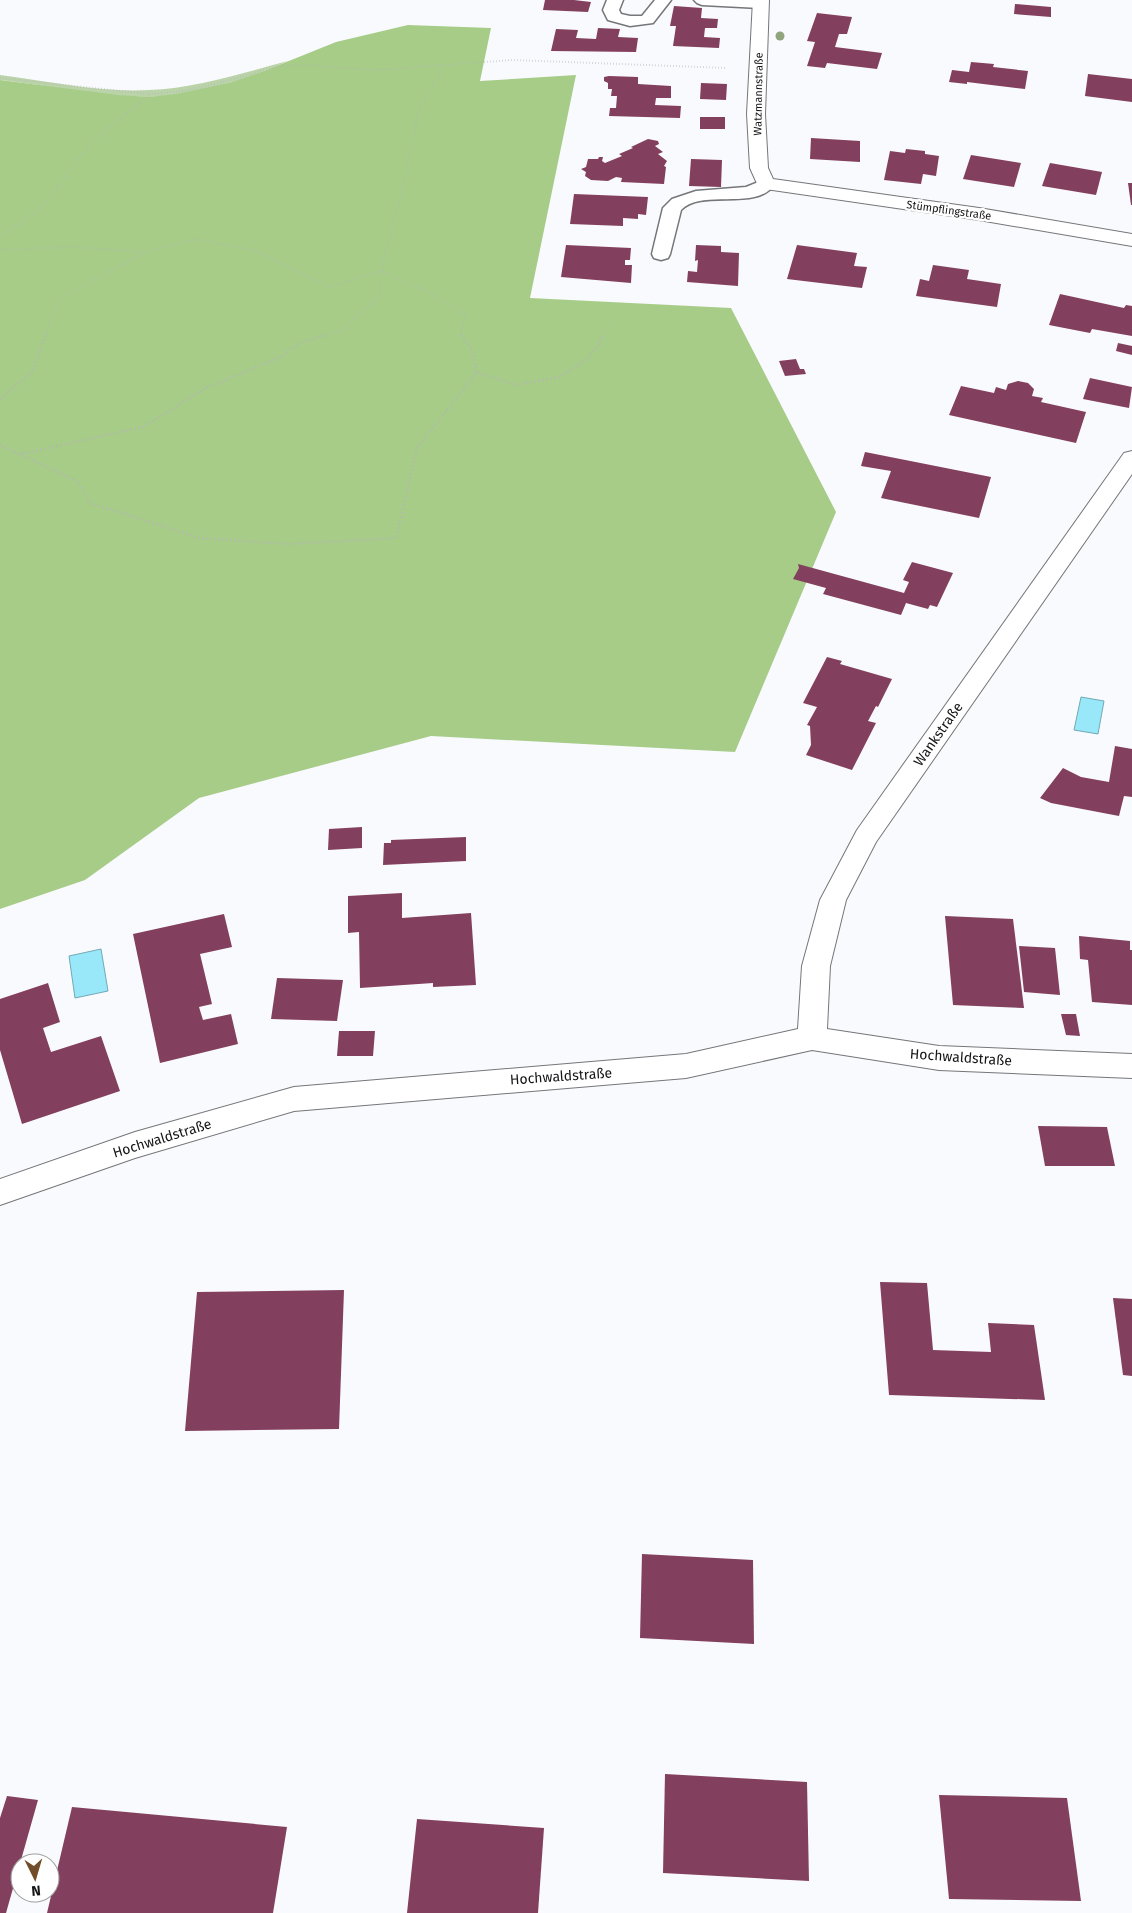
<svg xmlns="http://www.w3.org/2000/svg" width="1132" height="1913" viewBox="0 0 1132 1913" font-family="'Fira Sans',sans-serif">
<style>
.green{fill:#bbd3a9}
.forest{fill:#a6cc88}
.water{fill:#99e8f9;stroke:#71a9b5}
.building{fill:#833f5e}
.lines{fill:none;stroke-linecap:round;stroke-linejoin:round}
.service-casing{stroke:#757679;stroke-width:3}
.minor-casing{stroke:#757679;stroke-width:2}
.path-far1{stroke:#b4b5b7;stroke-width:2;stroke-dasharray:0.5 2.5;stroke-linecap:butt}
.path{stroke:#b4b5b7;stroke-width:2.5;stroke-dasharray:1 3;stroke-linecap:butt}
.service{fill:#fff;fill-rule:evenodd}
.minor{fill:#fff;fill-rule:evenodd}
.tree{fill:#90a47e}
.labels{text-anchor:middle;stroke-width:5;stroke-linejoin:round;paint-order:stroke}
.far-street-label{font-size:11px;fill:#151516;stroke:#fff}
.street-label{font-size:14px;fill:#151516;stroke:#fff}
</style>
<rect width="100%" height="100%" fill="#f9fafd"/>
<!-- green -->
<path class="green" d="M288 61C245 80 195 97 148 97 101 97 47 85 0 80V75C48 81 101 93 149 90 196 88 242 73 288 61Z"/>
<!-- forest -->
<path class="forest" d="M408 25 491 28 480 81 576 75 530 298 731 308 836 512 735 752 431 736 199 798 85 880 0 909V80L118 95 149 97 176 94 229 83 264 71 336 42Z"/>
<!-- water -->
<g class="water">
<path d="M1081 697 1104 701 1098 734 1074 730Z"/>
<path d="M101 949 108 991 75 998 69 956Z"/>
</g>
<!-- building -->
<g class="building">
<path d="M545 0H574L591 2 588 12 543 10Z"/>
<path d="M1015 4 1051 7V17L1014 14Z"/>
<path d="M674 6 702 8 701 18 718 19 717 28H705L704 37 720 38 719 48 673 46 676 26H670Z"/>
<path d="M817 13 852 17 847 34H839L835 47 882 53 877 69 827 63 825 68 807 66 815 42 807 41Z"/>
<path d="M598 28 620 29 618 37 638 38 636 52 551 51 556 29 578 30 576 38 596 39Z"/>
<path d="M971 62 994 64 993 67 1028 71 1025 89 967 82V84L949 82 952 70 969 72Z"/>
<path d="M1088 74 1132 79V102L1085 96Z"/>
<path d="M609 76 638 77V84L671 86V98H656L655 105 681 106 680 118 609 116 610 108H616L617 96H611L612 89H608V83L604 81V77Z"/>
<path d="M701 83 727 84 726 100 700 99Z"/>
<rect x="700" y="117" width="25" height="12"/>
<path d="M811 138 860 141V162L810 159Z"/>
<path d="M648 139 658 141 659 144 655 146 663 152 658 154 667 161 664 166 666 167 664 184 621 182 622 178 616 177 608 181 591 180 585 176 586 172 581 169 586 167 588 159H598L599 157H603L602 161 605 163 622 156 619 154 633 148 631 147Z"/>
<path d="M906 149 925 151V154L939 156 936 176 923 174 921 184 884 180 890 151 905 153Z"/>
<path d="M971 155 1021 163 1014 187 963 179Z"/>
<path d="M691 159 722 160 721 187 689 186Z"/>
<path d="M1050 163 1102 172 1096 195 1042 186Z"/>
<path d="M1128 183H1132V205H1131Z"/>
<path d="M574 194 648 197 646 215 638 214V219L623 218V226L570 224Z"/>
<path d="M566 245 631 248 630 260H625V265H632L631 283 561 277Z"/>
<path d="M696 245 721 246V252L739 253 738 286 687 282 688 271 697 272 698 260 695 261Z"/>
<path d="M797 245 857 253 854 266 867 267 862 288 787 279Z"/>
<path d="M933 265 969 270 967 279 1001 284 997 307 916 296 920 279 929 281Z"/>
<path d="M1060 294 1124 308 1126 305 1132 306V336L1092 329 1090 333 1049 325Z"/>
<path d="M1118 343 1132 346V355L1116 351Z"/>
<path d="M796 359 800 369H804L806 374 785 376 779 361Z"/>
<path d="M1090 378 1132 387 1129 408 1083 399Z"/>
<path d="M1018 381 1028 383 1034 389 1032 396 1043 398 1041 402 1086 412 1076 443 949 415 961 386 994 393 996 387 1006 390 1008 384Z"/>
<path d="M865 452 991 477 979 518 881 498 891 471 861 466Z"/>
<path d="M912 562 953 573 937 607 930 605 928 609 906 603 901 615 823 594 826 588 793 579 799 568 798 564 904 593 909 582 903 580Z"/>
<path d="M827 657 842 661 840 664 892 679 878 707 876 706 868 721 876 723 852 770 806 755 811 745 810 726 807 725 817 707 803 703Z"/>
<path d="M1115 746 1132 749V797L1124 796 1119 816 1051 803 1040 798 1063 768 1081 777 1109 782Z"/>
<path d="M362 827V848L328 850 329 829Z"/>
<path d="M466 837V861L383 865 384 843H391V840Z"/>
<path d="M402 893V918L471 913 476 985 433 987V983L360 988 359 932 348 933V896Z"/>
<path d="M224 914 232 947 200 954 212 1004 199 1007 203 1020 231 1014 238 1044 160 1063 133 934Z"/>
<path d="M945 916 1013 919 1024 1008 953 1005Z"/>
<path d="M1079 936 1130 941V950H1132V1005L1092 1002 1088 960 1080 959Z"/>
<path d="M1019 946 1055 948 1060 995 1024 992Z"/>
<path d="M277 978 343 980 337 1021 271 1019Z"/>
<path d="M48 983 60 1022 43 1028 51 1052 101 1036 120 1091 22 1124 0 1050V999Z"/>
<path d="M1061 1014H1076L1080 1036 1066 1035Z"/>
<path d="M339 1031H375L373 1056H337Z"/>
<path d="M1038 1126 1107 1127 1115 1166H1045Z"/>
<path d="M880 1282 927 1283 933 1350 991 1352 988 1323 1034 1325 1045 1400 889 1395Z"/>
<path d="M344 1290 339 1429 185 1431 197 1292Z"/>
<path d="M1113 1298 1132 1299V1376L1123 1375Z"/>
<path d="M642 1554 753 1560 754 1644 640 1638Z"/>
<path d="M665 1774 807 1782 809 1881 663 1873Z"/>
<path d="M939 1795 1067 1798 1081 1901 949 1899Z"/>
<path d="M7 1796 38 1800 6 1913H0V1818Z"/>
<path d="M72 1807 287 1827 273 1913H47Z"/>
<path d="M417 1819 544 1828 538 1913H407Z"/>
</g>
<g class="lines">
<!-- service casing -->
<g class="service-casing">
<g id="service">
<path d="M607 0H623L619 10 621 14 630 16H642L655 0H671L653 23 630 26 608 20 603 10Z"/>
<path d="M694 0H766L768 3 766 6 760 8 702 5 697 3Z"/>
<path d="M766 179 772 180 775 184C756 212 703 188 681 210L670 254 668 258 661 260 654 258 652 254 663 208 672 199 696 191 746 187Z"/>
</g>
</g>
<!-- minor casing -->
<g class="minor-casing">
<g id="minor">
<path d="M753 0H769L765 114 768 168 773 179 979 208 1132 234V246L979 220 759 188 750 168 747 114Z"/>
<path d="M1132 451V474L876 842 846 900 830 966 827 1029 939 1046 1132 1054V1078L939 1070 812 1050 686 1078 294 1111 135 1158 0 1205V1179L135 1132 294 1087 686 1054 798 1029 802 966 820 900 857 830 1124 453Z"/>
</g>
</g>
<!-- path-far1 -->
<g class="path-far1">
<path d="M0 78 151 94 183 91 211 85 280 66 304 65 375 70 513 60 727 68"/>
<path d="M0 237 45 205 90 143 151 94"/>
<path d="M0 250 69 247 146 252 196 239 257 251 329 287 381 271 402 191 419 109 444 66"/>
<path d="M45 336 60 298 145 253"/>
<path d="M322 336 343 330 380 295 381 271 428 292 466 315 460 334 462 336"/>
<path d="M603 336 613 322"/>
</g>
<!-- path -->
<g class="path">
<path d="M461 335 471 348 477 372"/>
<path d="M0 399 32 372 46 335"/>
<path d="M0 445 77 481 90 503 200 538 288 544 396 538 417 448 477 372 516 385 559 377 589 358 604 335"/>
<path d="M21 454 143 427 208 387 281 357 300 343 326 335"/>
</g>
<!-- service -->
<use href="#service" class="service"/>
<!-- minor -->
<use href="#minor" class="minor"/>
</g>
<!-- trees -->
<circle class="tree" cx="780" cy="36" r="4.5"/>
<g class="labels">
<!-- far-street labels -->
<g class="far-street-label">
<text transform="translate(758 94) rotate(-89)" y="4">Watzmannstraße</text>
<text transform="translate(949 210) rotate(8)" y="4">Stümpflingstraße</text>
</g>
<!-- street labels -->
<g class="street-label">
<text transform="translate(938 734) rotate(-55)" y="5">Wankstraße</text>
<text transform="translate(961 1057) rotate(4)" y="5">Hochwaldstraße</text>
<text transform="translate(561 1076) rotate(-4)" y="5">Hochwaldstraße</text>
<text transform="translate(162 1138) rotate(-17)" y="5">Hochwaldstraße</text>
</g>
</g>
<!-- north arrow -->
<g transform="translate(35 1878) rotate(175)"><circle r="24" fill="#ffffff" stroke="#a1a1a2"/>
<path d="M0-4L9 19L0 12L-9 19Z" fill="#724d29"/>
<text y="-8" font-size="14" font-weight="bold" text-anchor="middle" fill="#151516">N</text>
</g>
</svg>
